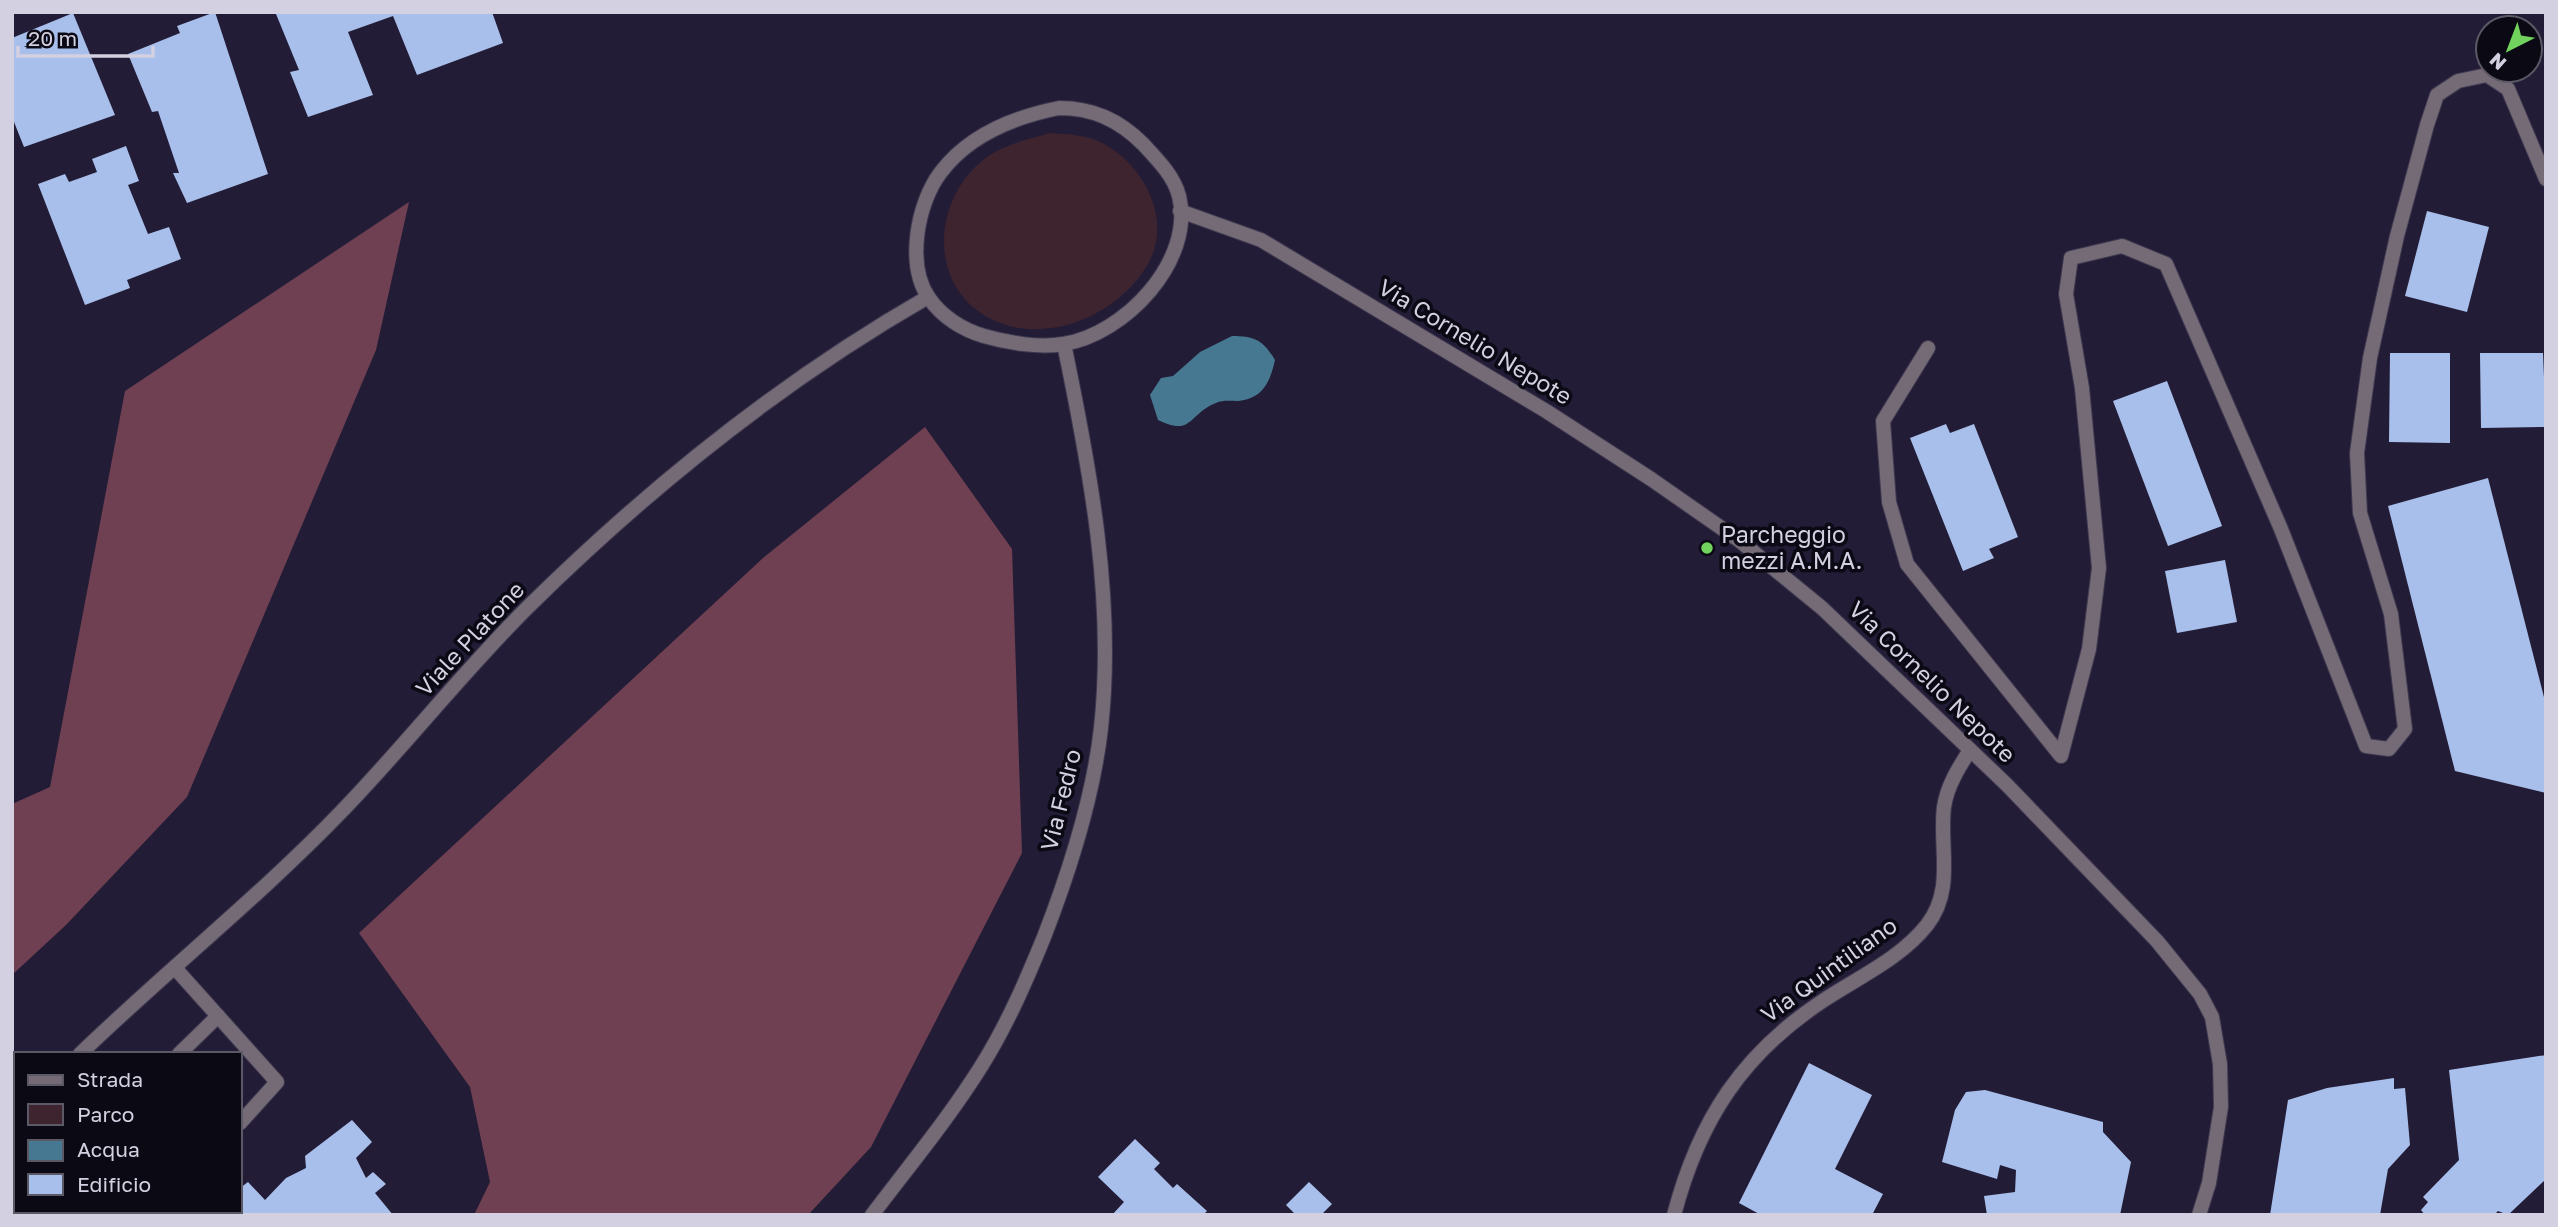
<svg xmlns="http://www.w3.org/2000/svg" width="2558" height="1227" viewBox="0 0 2558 1227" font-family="'Golos Text',sans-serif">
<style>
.green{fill:#3e242e}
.forest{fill:#6e4052}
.water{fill:#467892}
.building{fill:#a8bfeb}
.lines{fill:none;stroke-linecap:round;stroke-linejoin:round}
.service-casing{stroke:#3f3951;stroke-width:16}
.minor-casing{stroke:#3f3951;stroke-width:16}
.service{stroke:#756b76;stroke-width:14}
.minor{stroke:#756b76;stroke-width:14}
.poi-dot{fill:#71d35e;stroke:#0b0914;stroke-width:2.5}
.labels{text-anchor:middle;stroke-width:7;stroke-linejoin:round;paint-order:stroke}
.street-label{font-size:23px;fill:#d3d0e1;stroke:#0b0914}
.poi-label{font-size:23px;fill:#d3d0e1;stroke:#0b0914;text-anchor:start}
</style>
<rect width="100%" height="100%" fill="#231c36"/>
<!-- green -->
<path class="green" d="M1050 133C1069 134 1089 135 1106 145 1143 166 1170 216 1151 258 1124 314 1045 348 989 318 924 283 934 192 990 155 1008 143 1030 139 1050 133Z"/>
<!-- forest -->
<g class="forest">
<path d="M409 202 376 350 187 797 66 925 12 975V804L50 787 125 391Z"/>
<path d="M925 427 1012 549 1022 853 871 1147 808 1215H474L490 1182 470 1087 359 933 763 558Z"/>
</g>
<!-- water -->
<path class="water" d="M1232 336C1255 336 1263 340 1275 360 1270 382 1263 399 1238 401 1231 401 1222 400 1216 403 1188 414 1193 437 1158 420L1150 395 1161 378 1173 376 1200 352Z"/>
<!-- building -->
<g class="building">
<path d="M215 12 268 174 187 203 173 173H179L158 111 152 112 128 54 180 33 177 26Z"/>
<path d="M281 12H492L503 43 417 75 393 16 348 32 373 95 308 117 290 72 299 70 276 14Z"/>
<path d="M73 13 115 115 24 147 12 117V38Z"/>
<path d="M126 146 139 181 128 185 148 234 169 227 181 259 127 280 130 288 85 305 38 184 65 174 69 182 97 172 92 159Z"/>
<path d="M2427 211 2489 227 2467 312 2405 296Z"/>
<path d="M2390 353H2450V443L2389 442Z"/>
<path d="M2480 353H2543L2546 427 2481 428Z"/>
<path d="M2167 381 2222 526 2168 546 2113 401Z"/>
<path d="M1946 424 1950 433 1974 424 2018 537 1989 549 1994 558 1963 571 1910 438Z"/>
<path d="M2488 478 2546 705V793L2455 771 2388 506Z"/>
<path d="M2225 560 2237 622 2177 633 2165 571Z"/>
<path d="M2546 1055V1179L2508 1215 2498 1211 2494 1215H2425L2421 1210 2428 1202 2423 1197 2459 1160 2449 1070Z"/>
<path d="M1809 1063 1872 1095 1835 1169 1883 1194 1872 1215H1761L1739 1203Z"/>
<path d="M2394 1078V1089L2405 1088 2410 1145 2388 1169 2380 1215H2270L2288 1100 2327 1088Z"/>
<path d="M1985 1090 2103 1122V1132L2131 1162 2120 1215H1987L1984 1196 2015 1192 2016 1170 2000 1165 1997 1179 1942 1162 1955 1110 1966 1092Z"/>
<path d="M352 1120 372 1142 356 1158 366 1178 373 1172 386 1184 375 1193 393 1215H206L210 1211H240V1188L248 1182 265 1200 286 1178 306 1168 305 1156Z"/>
<path d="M1135 1139 1160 1163 1154 1169 1173 1188 1177 1184 1207 1211 1203 1215H1112L1124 1202 1098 1177Z"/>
<path d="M1309 1182 1332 1204 1321 1215H1296L1286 1205Z"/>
</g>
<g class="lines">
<!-- service casing -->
<g class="service-casing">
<g id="service">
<path d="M1928 348 1883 421 1889 502 1907 564 2061 756 2089 649 2099 568 2082 388 2066 294 2071 258 2122 246 2166 264 2281 529 2366 746 2389 749 2405 729 2391 614 2360 513 2357 453 2370 358 2397 236 2427 125 2437 95 2458 81 2487 75 2508 89 2546 179"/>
<path d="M175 968 277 1082 240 1123"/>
<path d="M80 1054C165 972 259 897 341 812 406 745 464 670 530 605 649 488 783 380 928 297"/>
<path d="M179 1054 218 1016"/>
<path d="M12 1119 16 1116"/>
</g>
</g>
<!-- minor casing -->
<g class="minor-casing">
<g id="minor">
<path d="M1059 108C1093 108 1119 120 1143 144 1157 159 1174 176 1179 196 1195 261 1124 335 1063 344 1039 348 1008 343 984 336 963 330 942 317 929 298 906 265 917 203 941 172 969 135 1014 117 1059 108Z"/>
<path d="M1180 211 1261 240 1546 411 1651 479 1740 541 1822 608 2007 785 2157 941 2200 994 2212 1017 2220 1064 2221 1107 2209 1183 2199 1215"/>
<path d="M872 1215C909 1166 949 1118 982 1065 1007 1025 1026 981 1044 937 1070 870 1093 799 1101 728 1115 600 1090 469 1064 344"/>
<path d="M1674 1215C1699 1120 1742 1054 1824 1000 1859 977 1901 958 1927 925 1955 889 1939 848 1944 807 1947 786 1959 767 1970 750"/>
</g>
</g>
<!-- service -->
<use href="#service" class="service"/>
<!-- minor -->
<use href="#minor" class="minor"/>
</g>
<!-- markers -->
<circle class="poi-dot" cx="1707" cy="548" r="7"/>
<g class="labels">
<!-- street labels -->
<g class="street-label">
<text transform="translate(1475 342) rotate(31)" y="8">Via Cornelio Nepote</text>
<text transform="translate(470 639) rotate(-47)" y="8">Viale Platone</text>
<text transform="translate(1932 682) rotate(44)" y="8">Via Cornelio Nepote</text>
<text transform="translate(1061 800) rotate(-76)" y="8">Via Fedro</text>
<text transform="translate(1829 970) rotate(-36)" y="8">Via Quintiliano</text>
</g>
<!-- poi labels -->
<g class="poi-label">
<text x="1721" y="543">Parcheggio<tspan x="1721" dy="26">mezzi A.M.A.</tspan></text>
</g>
</g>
<!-- border -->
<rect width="2558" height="1227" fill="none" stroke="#d3d0e1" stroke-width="28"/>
<!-- legend -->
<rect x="14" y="1052" width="228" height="161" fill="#0b0914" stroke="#5b5966" stroke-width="2"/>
<rect x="28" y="1075" width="35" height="10" fill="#756b76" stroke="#5b5966" stroke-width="2"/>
<text x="77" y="1087" font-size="21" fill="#d3d0e1">Strada</text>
<rect x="28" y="1104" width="35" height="21" fill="#3e242e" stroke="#5b5966" stroke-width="2"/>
<text x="77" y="1122" font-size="21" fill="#d3d0e1">Parco</text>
<rect x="28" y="1140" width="35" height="21" fill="#467892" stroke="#5b5966" stroke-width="2"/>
<text x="77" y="1157" font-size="21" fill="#d3d0e1">Acqua</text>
<rect x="28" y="1174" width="35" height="21" fill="#a8bfeb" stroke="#5b5966" stroke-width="2"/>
<text x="77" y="1192" font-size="21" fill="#d3d0e1">Edificio</text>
<!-- north arrow -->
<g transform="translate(2509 49) rotate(222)"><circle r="33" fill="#0b0914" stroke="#5b5966" stroke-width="2"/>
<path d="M0-5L12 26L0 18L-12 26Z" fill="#71d35e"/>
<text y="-10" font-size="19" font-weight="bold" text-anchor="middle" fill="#d3d0e1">N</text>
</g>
<!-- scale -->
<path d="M18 46v10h135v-10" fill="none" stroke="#d3d0e1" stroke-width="3.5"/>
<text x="28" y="46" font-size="21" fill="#d3d0e1" stroke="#0b0914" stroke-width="5" paint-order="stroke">20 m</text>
</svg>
